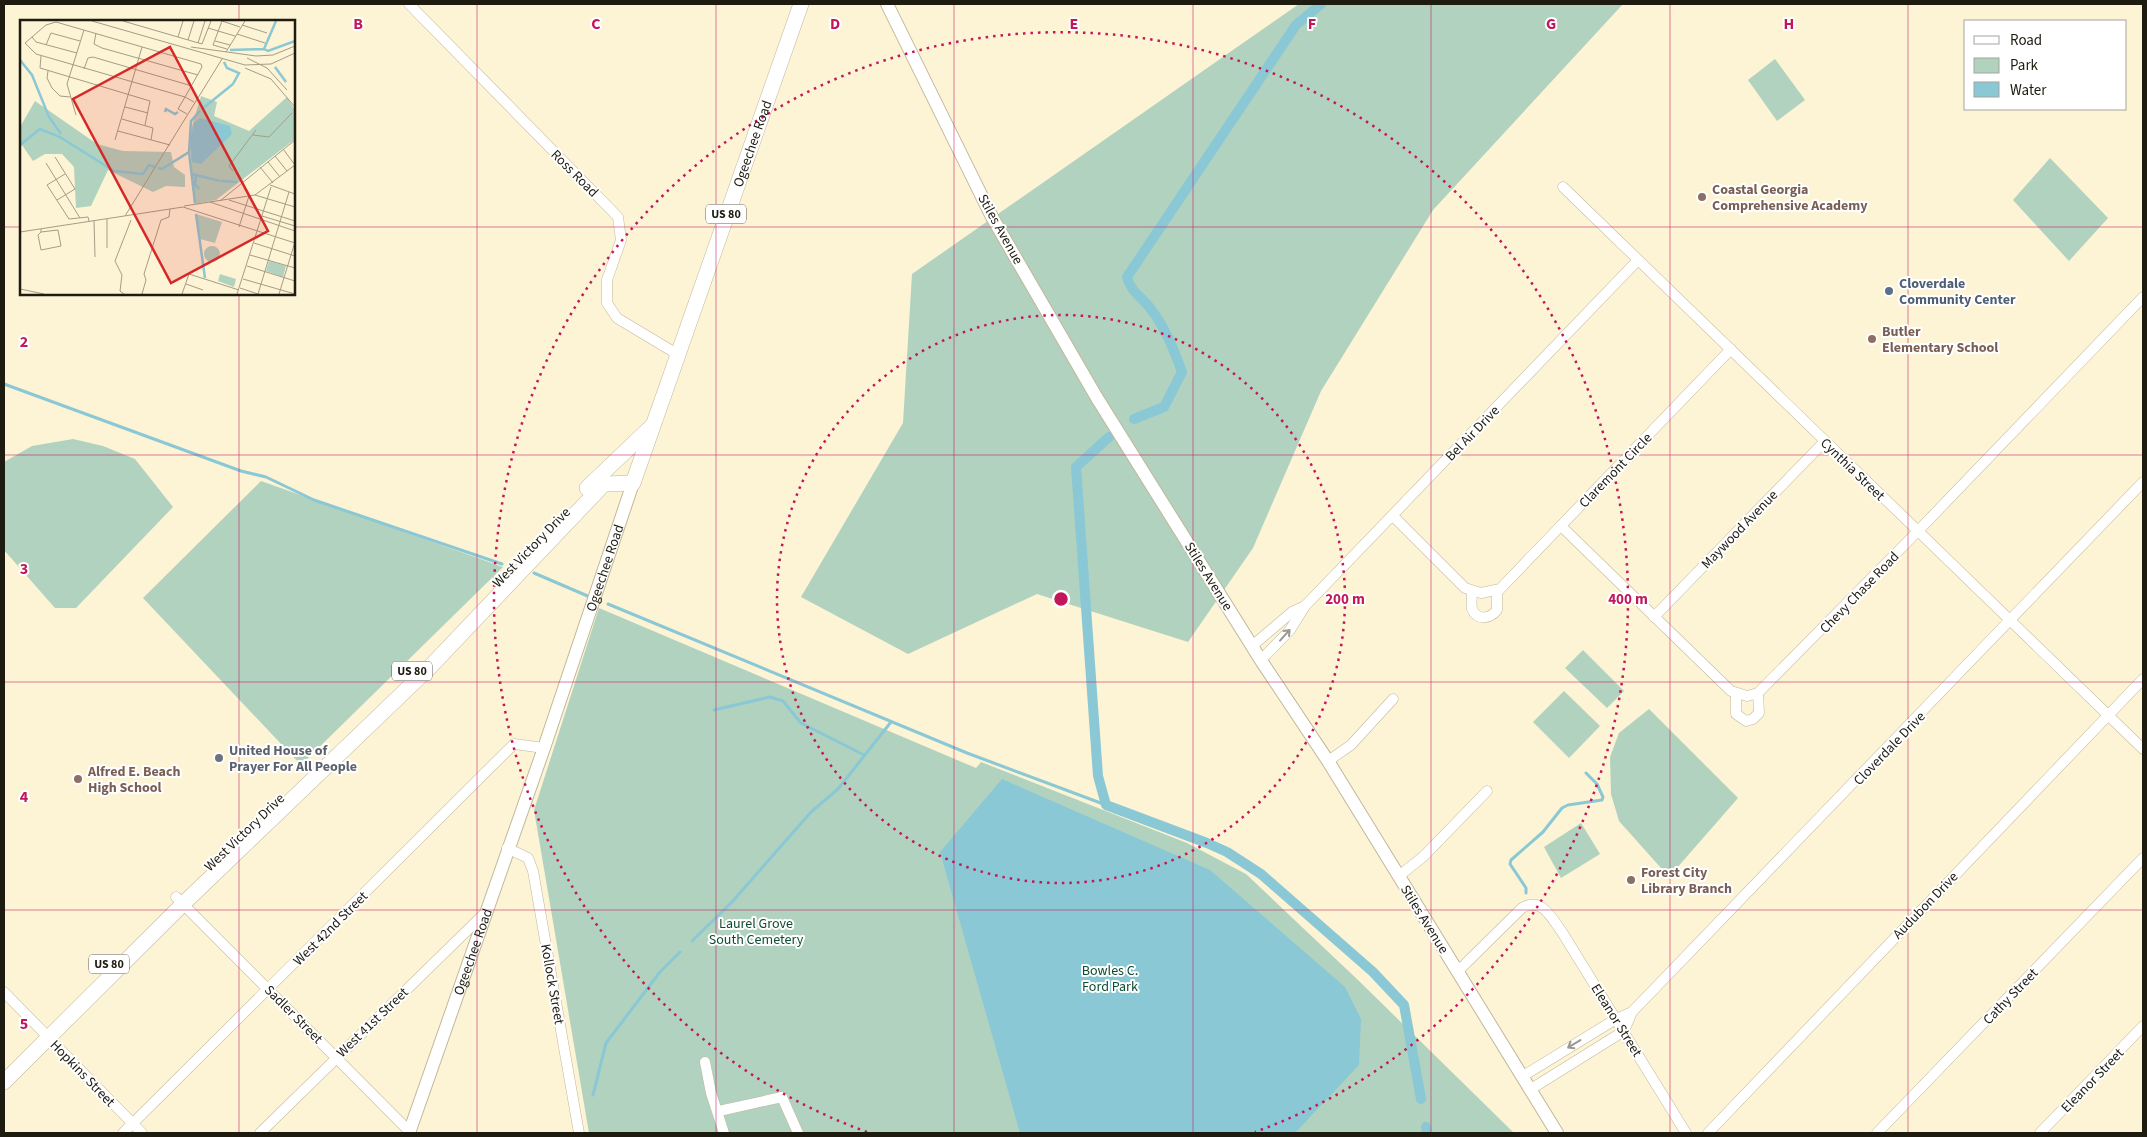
<svg xmlns="http://www.w3.org/2000/svg" width="2147" height="1137" viewBox="0 0 2147 1137" font-family="'Source Sans 3',sans-serif">
<style>
.green{fill:#b1d2bf}
.water{fill:#8ac8d5}
.lines{fill:none;stroke-linecap:round;stroke-linejoin:round}
.stream{stroke:#8ac8d5;stroke-width:3}
.canal{stroke:#8ac8d5;stroke-width:10}
.minor-casing{stroke:#c1b89b;stroke-width:11}
.tertiary-casing{stroke:#c1b89b;stroke-width:14}
.primary-casing{stroke:#c1b89b;stroke-width:16}
.minor{stroke:#fff;stroke-width:10}
.tertiary{stroke:#fff;stroke-width:12}
.primary{stroke:#fff;stroke-width:15}
.oneway{stroke:#9a9893}
.grid{fill:none;stroke:#c2185b;stroke-width:1;stroke-opacity:0.55}
.ring{fill:none;stroke:#c2185b;stroke-width:2.5;stroke-dasharray:2.5 5}
.education-dot{fill:#8d6e63;stroke:#fff;stroke-width:2}
.service-dot{fill:#5c6f8a;stroke:#fff;stroke-width:2}
.worship-dot{fill:#6b7280;stroke:#fff;stroke-width:2}
.labels{text-anchor:middle;stroke-width:4;stroke-linejoin:round;paint-order:stroke}
.shield{fill:#fff;stroke:#625f58;stroke-width:1}
.shield-label{font-size:12px;font-weight:bold;fill:#1e1b10}
.street-label{font-size:14px;fill:#1e1b10;stroke:#fff}
.education-label{font-size:14px;font-weight:bold;fill:#785e54;stroke:#fff;text-anchor:start}
.service-label{font-size:14px;font-weight:bold;fill:#4e5e75;stroke:#fff;text-anchor:start}
.worship-label{font-size:14px;font-weight:bold;fill:#5b616d;stroke:#fff;text-anchor:start}
.park-label{font-size:14px;fill:#0e4c32;stroke:#fff}
.inset-river{fill:none;stroke:#8ac8d5;stroke-width:2.5}
.inset-road{fill:none;stroke:#a49d86;stroke-width:1}
.view{fill:#d62828;fill-opacity:0.15;stroke:#d62828;stroke-width:2.5}
.inset-edge{fill:none;stroke:#1e1b10;stroke-width:2.5}
.grid-label{font-size:16px;text-anchor:middle;font-weight:bold;fill:#c2185b;stroke:#fff;stroke-width:4;stroke-linejoin:round;paint-order:stroke}
.centre{fill:#c2185b;stroke:#fff;stroke-width:2.5}
.ring-label{font-size:15px;text-anchor:middle;font-weight:bold;fill:#c2185b;stroke:#fff;stroke-width:4;stroke-linejoin:round;paint-order:stroke}
</style>
<rect width="100%" height="100%" fill="#fdf3d5"/>
<!-- green -->
<g class="green">
<path d="M1299 4H1623L1433 210 1321 391 1253 548 1188 642 1037 594 908 654 801 597 903 423 912 274Z"/>
<path d="M1775 59 1805 100 1777 121 1748 80Z"/>
<path d="M2050 158 2108 218 2069 261 2013 200Z"/>
<path d="M73 439 103 446 135 459 173 507 76 608H55L4 550V462L32 446Z"/>
<path d="M261 481 503 567 301 765 143 598Z"/>
<path d="M599 608 976 768 981 762 1187 843 1246 874 1359 981 1514 1133H589L534 810Z"/>
<path d="M1583 650 1624 691 1607 708 1565 668Z"/>
<path d="M1564 691 1600 726 1569 758 1533 722Z"/>
<path d="M1649 709 1738 798 1669 877 1619 821 1611 794 1610 757 1619 733Z"/>
<path d="M1581 823 1600 854 1561 878 1544 847Z"/>
</g>
<!-- water -->
<path class="water" d="M1002 779 1210 870 1345 987 1361 1019 1359 1065 1295 1133H1020L940 852Z"/>
<g class="lines">
<!-- stream -->
<g class="stream">
<path d="M4 384 241 471 266 477 314 500 502 564"/>
<path d="M534 573 590 597"/>
<path d="M608 604 967 753 1106 805"/>
<path d="M714 710 770 697 783 701 801 723 864 755"/>
<path d="M1526 893V888L1510 864 1511 860 1543 832 1562 808 1568 805 1602 800 1603 797 1597 784 1586 773"/>
<path d="M692 941 732 902 811 812 838 789 891 722"/>
<path d="M593 1095 606 1043 660 972 680 952"/>
</g>
<!-- canal -->
<g class="canal">
<path d="M1134 419 1164 407 1182 372C1174 350 1165 327 1150 308 1142 297 1130 291 1127 277L1296 25 1321 4"/>
<path d="M1109 437 1076 467 1098 776 1106 805 1207 843 1227 852 1261 874 1373 972 1404 1005 1421 1099"/>
<path d="M1426 1127 1427 1133"/>
</g>
<!-- minor casing -->
<g class="minor-casing">
<g id="minor">
<path d="M409 4 618 217 621 240 607 280V303L617 318 677 354"/>
<path d="M1563 187 2143 749"/>
<path d="M1393 516 1465 588 1481 593 1500 589 1731 349"/>
<path d="M1561 526 1731 691 1747 696 1758 693 1917 532 2143 297"/>
<path d="M1472 591C1472 596 1471 604 1472 609 1477 621 1490 619 1497 610V590"/>
<path d="M1654 617 1825 441"/>
<path d="M1252 646 1292 612 1305 606"/>
<path d="M1261 660 1290 630 1305 606 1638 260"/>
<path d="M1736 694V714L1746 721 1753 719 1759 713 1758 693"/>
<path d="M1328 761 1351 745 1393 699"/>
<path d="M507 848 528 858 533 871 579 1133"/>
<path d="M1399 876 1424 856 1487 791"/>
<path d="M176 897 410 1132"/>
<path d="M1458 971 1522 908C1542 896 1552 919 1562 932L1686 1133"/>
<path d="M4 992 142 1133"/>
<path d="M705 1062 711 1093 724 1133"/>
<path d="M1523 1076 1616 1019 1632 1012"/>
<path d="M1531 1089 1624 1031 1632 1012 2143 482"/>
<path d="M719 1111 782 1097 798 1133"/>
<path d="M123 1133 514 744 544 748"/>
<path d="M260 1133 485 913"/>
<path d="M1708 1133 2143 679"/>
<path d="M1877 1133 2143 858"/>
<path d="M2040 1133 2143 1026"/>
</g>
</g>
<!-- tertiary casing -->
<g class="tertiary-casing">
<g id="tertiary">
<path d="M887 4 992 217 1097 398 1262 662 1328 761 1557 1133"/>
<path id="s1" d="M409 1133 544 748 633 483"/>
</g>
</g>
<!-- primary casing -->
<g class="primary-casing">
<g id="primary">
<path d="M587 488 652 426"/>
<path id="s2" d="M4 1082 183 904 430 667 604 484 633 483 801 4"/>
</g>
</g>
<!-- minor -->
<use href="#minor" class="minor"/>
<!-- tertiary -->
<use href="#tertiary" class="tertiary"/>
<!-- primary -->
<use href="#primary" class="primary"/>
</g>
<!-- one-way arrows -->
<defs><path id="oneway-shaft" d="M-6 0H5M1.5-3L5.5 0L1.5 3" fill="none" stroke-width="1.6" stroke-linecap="round" stroke-linejoin="round" transform="scale(1.25)"/></defs>
<g class="oneway">
<use href="#oneway-shaft" transform="translate(1285 635) rotate(-48)"/>
<use href="#oneway-shaft" transform="translate(1574 1044) rotate(149)"/>
</g>
<!-- grid -->
<path class="grid" d="M239 4V21M477 4V1133M716 4V1133M954 4V1133M1193 4V1133M1431 4V1133M1670 4V1133M1908 4V1133M4 227H21M294 227H2143M239 294V1133M4 455H2143M4 682H2143M4 910H2143"/>
<!-- distance rings -->
<g class="ring">
<circle cx="1061" cy="599" r="284"/>
<path d="M867 1132A567 567 0 1 1 1255 1132"/>
</g>
<!-- markers -->
<g class="education-dot">
<circle cx="1702" cy="197" r="5"/>
<circle cx="1872" cy="339" r="5"/>
<circle cx="78" cy="779" r="5"/>
<circle cx="1631" cy="880" r="5"/>
</g>
<circle class="service-dot" cx="1889" cy="291" r="5"/>
<circle class="worship-dot" cx="219" cy="758" r="5"/>
<g class="labels">
<!-- shield labels -->
<g class="shield">
<rect x="706" y="204.5" width="40" height="19" rx="4"/>
<rect x="392" y="661.5" width="40" height="19" rx="4"/>
<rect x="89" y="954.5" width="40" height="19" rx="4"/>
</g>
<g class="shield-label">
<text x="726" y="218">US 80</text>
<text x="412" y="675">US 80</text>
<text x="109" y="968">US 80</text>
</g>
<!-- street labels -->
<g class="street-label">
<text dy="5" stroke="none"><textPath href="#s2" startOffset="1236">Ogeechee Road</textPath></text>
<text transform="translate(575 173) rotate(45)" y="5">Ross Road</text>
<text transform="translate(1001 229) rotate(61)" y="5">Stiles Avenue</text>
<text transform="translate(1472 433) rotate(-46)" y="5">Bel Air Drive</text>
<text transform="translate(1853 469) rotate(44)" y="5">Cynthia Street</text>
<text transform="translate(1615 470) rotate(-46)" y="5">Claremont Circle</text>
<text transform="translate(1739 529) rotate(-46)" y="5">Maywood Avenue</text>
<text transform="translate(531 547) rotate(-46)" y="5">West Victory Drive</text>
<text dy="5" stroke="none"><textPath href="#s1" startOffset="598">Ogeechee Road</textPath></text>
<text transform="translate(1209 576) rotate(58)" y="5">Stiles Avenue</text>
<text transform="translate(1859 592) rotate(-46)" y="5">Chevy Chase Road</text>
<text transform="translate(1889 748) rotate(-46)" y="5">Cloverdale Drive</text>
<text transform="translate(244 832) rotate(-44)" y="5">West Victory Drive</text>
<text transform="translate(1925 905) rotate(-46)" y="5">Audubon Drive</text>
<text transform="translate(1425 919) rotate(58)" y="5">Stiles Avenue</text>
<text transform="translate(330 928) rotate(-45)" y="5">West 42nd Street</text>
<text dy="5" stroke="none"><textPath href="#s1" startOffset="192">Ogeechee Road</textPath></text>
<text transform="translate(553 984) rotate(80)" y="5">Kollock Street</text>
<text transform="translate(2010 996) rotate(-46)" y="5">Cathy Street</text>
<text transform="translate(294 1014) rotate(45)" y="5">Sadler Street</text>
<text transform="translate(1617 1020) rotate(58)" y="5">Eleanor Street</text>
<text transform="translate(372 1022) rotate(-44)" y="5">West 41st Street</text>
<text transform="translate(83 1073) rotate(46)" y="5">Hopkins Street</text>
<text transform="translate(2092 1080) rotate(-46)" y="5">Eleanor Street</text>
</g>
<!-- education labels -->
<g class="education-label">
<text x="1712" y="194">Coastal Georgia<tspan x="1712" dy="16">Comprehensive Academy</tspan></text>
<text x="1882" y="336">Butler<tspan x="1882" dy="16">Elementary School</tspan></text>
<text x="88" y="776">Alfred E. Beach<tspan x="88" dy="16">High School</tspan></text>
<text x="1641" y="877">Forest City<tspan x="1641" dy="16">Library Branch</tspan></text>
</g>
<!-- service labels -->
<g class="service-label">
<text x="1899" y="288">Cloverdale<tspan x="1899" dy="16">Community Center</tspan></text>
</g>
<!-- worship labels -->
<g class="worship-label">
<text x="229" y="755">United House of<tspan x="229" dy="16">Prayer For All People</tspan></text>
</g>
<!-- park labels -->
<g class="park-label">
<text x="756" y="928">Laurel Grove<tspan x="756" dy="16">South Cemetery</tspan></text>
<text x="1110" y="975">Bowles C.<tspan x="1110" dy="16">Ford Park</tspan></text>
</g>
</g>
<!-- overview -->
<g transform="translate(20 20)">
<rect width="275" height="275" fill="#fdf3d5"/>
<path d="M181 76 197 82 194 96 229 111 267 77 275 90V119L196 180 175 184 169 116ZM15 81 77 124 103 131 151 132 154 147 165 155V167L146 166 133 172 88 150 71 186 56 188 54 147 42 134H25L13 141 0 122V107ZM176 194 202 202 195 223 180 219ZM184 234a8 8 0 1 1 16 0a8 8 0 1 1-16 0ZM249 241 266 246 263 257 246 251ZM200 254 216 259 214 267 198 261Z" fill="#b1d2bf"/>
<path d="M180 98 210 106 212 114 181 144 172 142 170 120 174 103Z" fill="#8ac8d5"/>
<path class="inset-river" d="M244 29 248 31 275 21M210 30 244 29 256 1M0 40 12 55 29 97 41 114M204 42 207 48 219 53 213 64M255 47 266 62M182 89 213 64M145 92 146 89 155 94 158 92M0 125 20 109 40 117 94 151 123 154 129 145 135 147M169 132 175 183M138 148 142 149 169 132 171 101 180 91M172 154 200 161M176 155 175 164 179 169M201 161 217 162M176 194 185 258"/>
<path class="inset-road" d="M72 1 225 45 251 44 275 33M103 1 182 24 191 1M202 1 193 25 207 29M202 1 220 7M222 5 247 13M188 8 215 16M76 13 74 24 82 28 178 55M217 14 245 23M12 17 16 22 57 33M158 17 163 1M168 20 174 1M195 21 210 25M178 23 185 1M26 25 31 13 60 21M171 27 236 36 253 35 275 26M206 32 225 1M21 36 20 48 130 81 125 105M227 38 247 48 267 70M225 48 251 59 275 87M64 49 68 38 73 37 172 66M28 51 27 58 32 68 40 76 50 77M105 87 128 93M167 94 158 89 165 77 182 47 181 44 36 2 26 5 5 23 16 34 165 77 174 82M56 95 47 64 64 10M102 99 133 108 131 120M98 111 150 125M233 115 249 117 272 93M95 120 122 27M263 129 275 145M255 136 267 151M35 137 55 169 37 180M248 142 260 157M26 143 60 198M240 147 253 163M213 151 209 146 236 110M45 154 27 165 49 199 68 197 69 201M250 165 275 174M235 175 275 187M209 180 275 201M200 181 275 120M190 182 275 211M164 186 235 175 275 145M105 196 202 39M242 196 275 206M87 199V228M74 200 75 237M219 207 229 176M21 209V212L38 210 41 226 21 230 18 215 21 212M0 212 163 187 275 223M234 223 275 236M230 235 275 248M227 246 275 261M223 259 275 274M166 264 183 270M220 268 238 274M0 269 24 274M104 274 100 271 102 255 95 241 111 200M122 274 126 260 124 254 141 200 149 197 150 189M162 274 169 254 219 270M217 274 251 167M238 274 269 172M259 274 275 222"/>
<path class="view" d="M150 27 248 211 151 263 53 79Z"/>
<rect width="275" height="275" class="inset-edge"/>
</g>
<g class="grid-label">
<text x="358" y="29">B</text>
<text x="596" y="29">C</text>
<text x="835" y="29">D</text>
<text x="1074" y="29">E</text>
<text x="1312" y="29">F</text>
<text x="1551" y="29">G</text>
<text x="1789" y="29">H</text>
<text x="24" y="347">2</text>
<text x="24" y="574">3</text>
<text x="24" y="802">4</text>
<text x="24" y="1029">5</text>
</g>
<circle cx="1061" cy="599" r="8" class="centre"/>
<g class="ring-label">
<text x="1345" y="604">200 m</text>
<text x="1628" y="604">400 m</text>
</g>
<!-- border -->
<rect width="2147" height="1137" fill="none" stroke="#1e1b10" stroke-width="10"/>
<!-- legend -->
<rect x="1964" y="20" width="162" height="90" fill="#ffffff" stroke="#a5a49f"/>
<rect x="1974" y="36" width="25" height="8" fill="#ffffff" stroke="#a5a49f"/>
<text x="2010" y="45" font-size="15" fill="#1e1b10">Road</text>
<rect x="1974" y="58" width="25" height="15" fill="#b1d2bf" stroke="#a5a49f"/>
<text x="2010" y="70" font-size="15" fill="#1e1b10">Park</text>
<rect x="1974" y="82" width="25" height="15" fill="#8ac8d5" stroke="#a5a49f"/>
<text x="2010" y="95" font-size="15" fill="#1e1b10">Water</text>
</svg>
